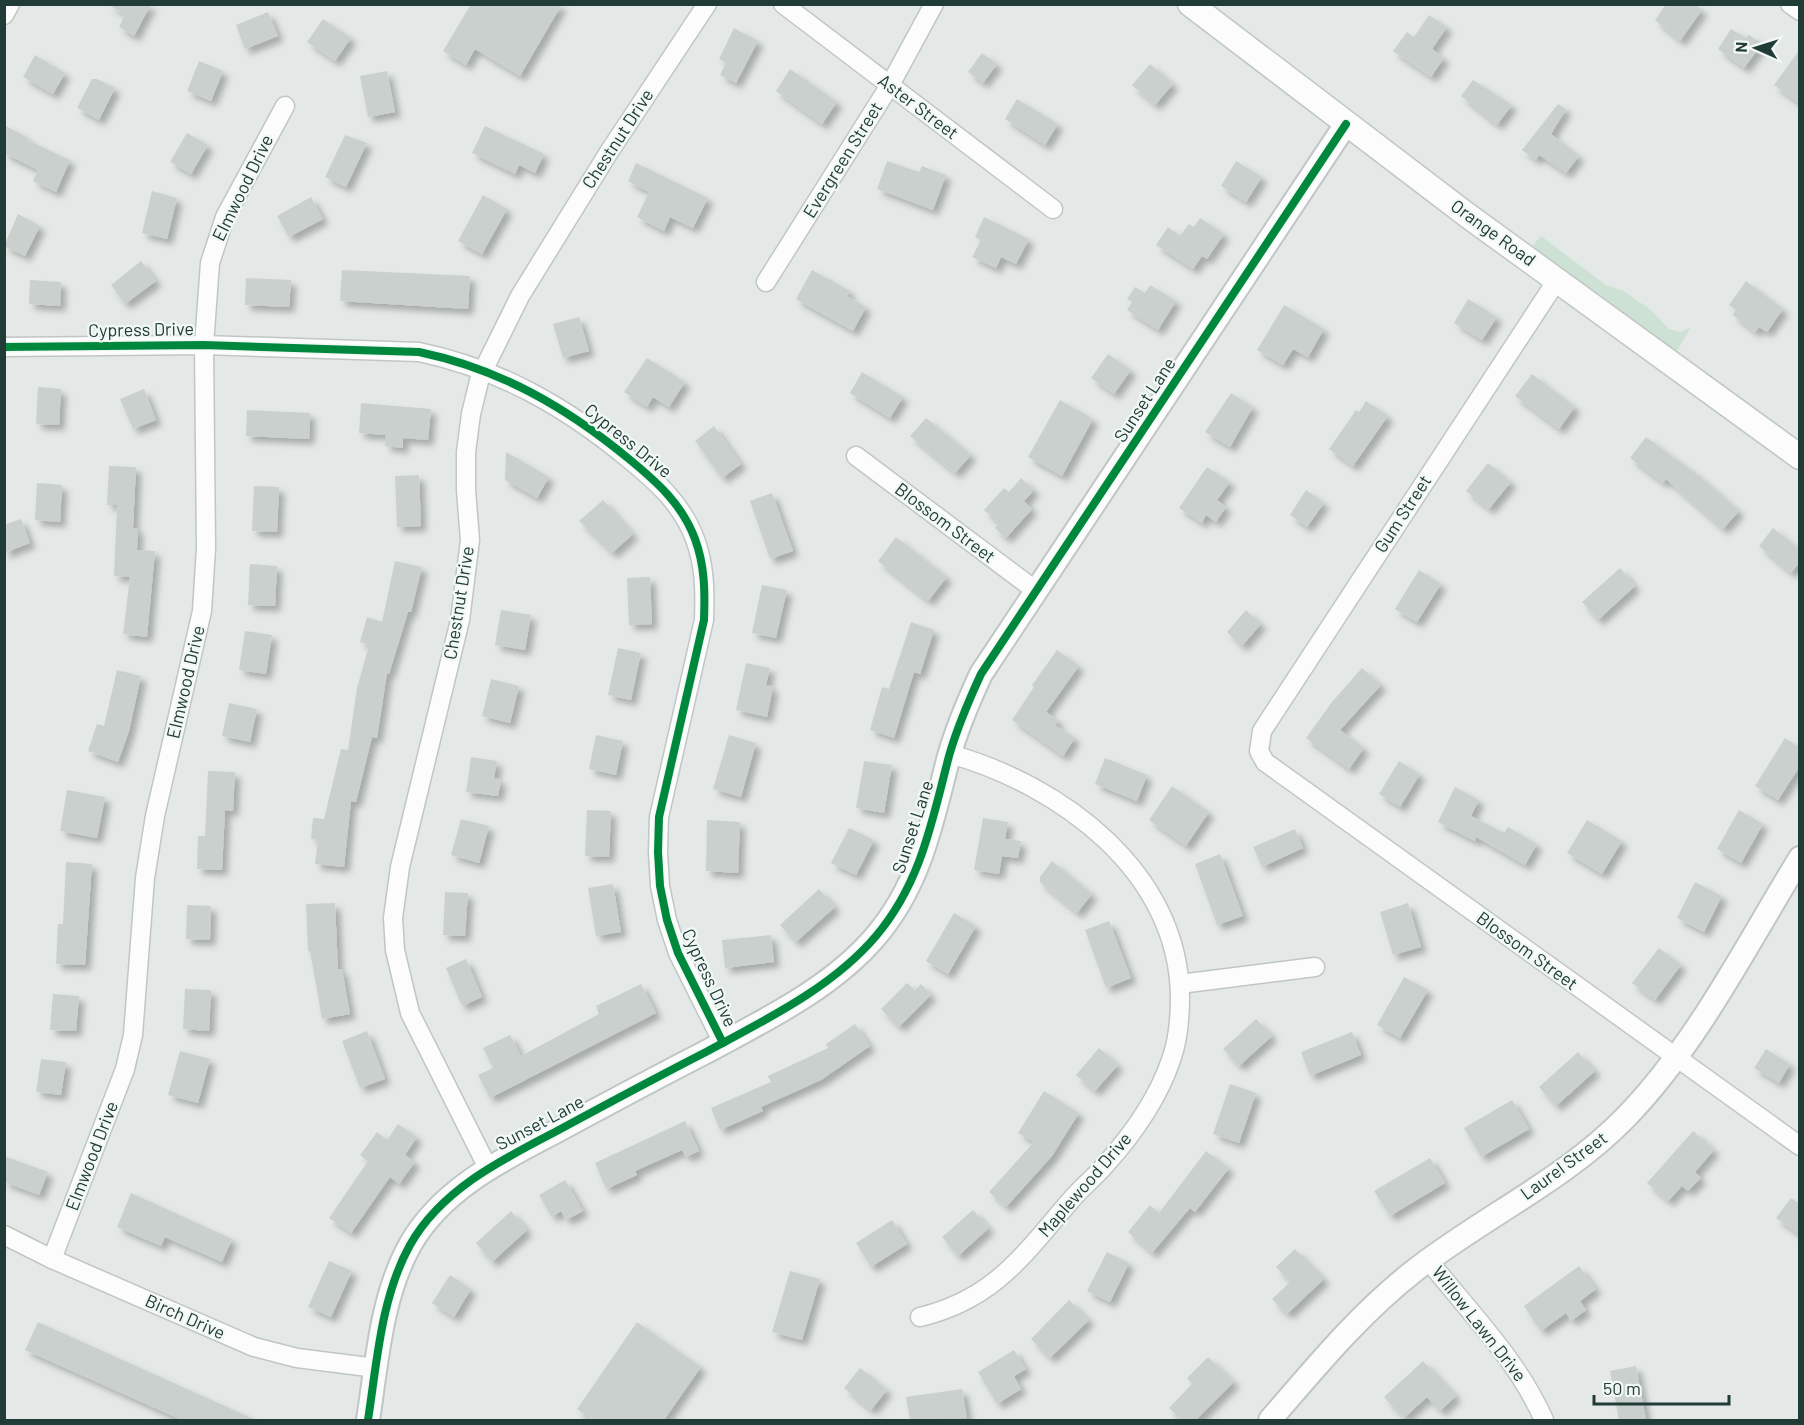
<svg xmlns="http://www.w3.org/2000/svg" width="1804" height="1425" viewBox="0 0 1804 1425" font-family="Barlow,sans-serif">
<style>
.green{fill:#cde2d5}
.building{fill:#cad0ce;filter:url(#shadow)}
.lines{fill:none;stroke-linecap:round;stroke-linejoin:round}
.minor-casing{stroke:#c1c6c4;stroke-width:21}
.tertiary-casing{stroke:#c1c6c4;stroke-width:26}
.secondary-casing{stroke:#bfc6c4;stroke-width:27}
.minor{stroke:#fbfcfb;stroke-width:18}
.tertiary{stroke:#fbfcfb;stroke-width:22}
.secondary{stroke:#fbfcfb;stroke-width:24}
.cycleway-casing{stroke:#f1f8f5;stroke-width:11}
.cycleway{stroke:#00873e;stroke-width:8}
.labels{text-anchor:middle;stroke-width:4.5;stroke-linejoin:round;paint-order:stroke}
.street-label{font-size:18px;fill:#213c37;stroke:#f1f8f5}
</style>
<defs>
<filter id="shadow"><feDropShadow dx="5.5" dy="5.5" stdDeviation="3" flood-color="#0004"/></filter>
</defs>
<rect width="100%" height="100%" fill="#e4e9e7"/>
<!-- green -->
<path class="green" d="M1541 236 1606 285 1622 290 1651 310 1669 329 1680 332 1691 327 1674 356 1529 250Z"/>
<!-- building -->
<g class="building">
<path d="M107 4H151L134 36 119 27 125 14Z"/>
<path d="M471 4H562L520 76 475 49 466 65 443 51Z"/>
<path d="M1666 4H1694L1702 10 1680 41 1655 20Z"/>
<path d="M268 12 278 36 245 49 236 25Z"/>
<path d="M1429 15 1447 27 1432 49 1444 58 1431 77 1393 51 1407 32 1414 37Z"/>
<path d="M323 19 351 38 335 61 307 42Z"/>
<path d="M734 28 758 41 736 83 720 75 726 63 719 59Z"/>
<path d="M1731 29 1746 38 1749 35 1762 44 1744 68 1718 49Z"/>
<path d="M1800 49V104L1774 85Z"/>
<path d="M982 53 997 64 983 83 968 72Z"/>
<path d="M35 55 65 73 53 94 23 77Z"/>
<path d="M199 61 223 71 211 101 187 91Z"/>
<path d="M1150 64 1173 84 1155 105 1132 85Z"/>
<path d="M790 69 837 102 822 124 776 91Z"/>
<path d="M387 71 395 112 368 117 360 76Z"/>
<path d="M92 79H97L115 88 99 120 77 108Z"/>
<path d="M1473 80 1512 105 1497 125 1461 96Z"/>
<path d="M1017 99 1058 124 1045 145 1005 119Z"/>
<path d="M1558 104 1566 109 1551 134 1579 156 1566 173 1539 155 1536 160 1522 150Z"/>
<path d="M4 125 28 138 27 140 70 160 56 192 33 181 38 170 4 153Z"/>
<path d="M485 126 544 154 535 173 519 165 515 174 472 153Z"/>
<path d="M187 133 208 145 191 174 170 162Z"/>
<path d="M345 135 367 143 346 187 325 177Z"/>
<path d="M887 161 919 172 922 166 946 175 933 210 877 189Z"/>
<path d="M1236 161 1262 177 1246 202 1221 186Z"/>
<path d="M636 163 708 198 693 228 670 217 664 231 637 217 649 192 628 181Z"/>
<path d="M152 191 177 198 167 239 142 233Z"/>
<path d="M483 195 507 209 482 254 458 241Z"/>
<path d="M311 197 323 219 289 237 277 216Z"/>
<path d="M18 214 40 226 25 256 4 246Z"/>
<path d="M984 217 1029 239 1016 264 1001 257 996 268 972 257 981 240 975 237Z"/>
<path d="M1200 218 1224 234 1207 259 1202 256 1193 269 1156 245 1168 227 1180 236 1189 224 1194 227Z"/>
<path d="M141 261 156 281 125 304 111 285Z"/>
<path d="M342 270 470 276 468 309 340 301Z"/>
<path d="M812 270 850 291 847 296 866 307 853 331 796 299Z"/>
<path d="M246 278 291 280 289 307 245 305Z"/>
<path d="M30 280 61 282 60 306 29 304Z"/>
<path d="M1746 281 1783 309 1767 332 1759 327 1755 332 1733 315 1736 310 1729 305Z"/>
<path d="M1150 285 1176 301 1158 330 1127 310 1132 302 1127 299 1135 287 1145 293Z"/>
<path d="M1468 299 1497 317 1482 340 1454 323Z"/>
<path d="M1284 305 1324 329 1308 357 1293 349 1283 365 1257 350Z"/>
<path d="M579 317 589 351 563 358 553 324Z"/>
<path d="M1108 354 1131 370 1114 394 1091 378Z"/>
<path d="M647 358 685 382 669 407 653 397 647 407 624 392Z"/>
<path d="M862 372 903 397 890 418 850 393Z"/>
<path d="M1532 374 1575 407 1559 429 1515 396Z"/>
<path d="M38 387 61 389 59 425 36 424Z"/>
<path d="M144 389 156 420 133 429 120 399Z"/>
<path d="M1231 393 1253 407 1230 447 1205 432Z"/>
<path d="M1060 400 1093 419 1062 476 1028 457Z"/>
<path d="M1366 401 1388 416 1353 466 1329 449 1356 410 1359 412Z"/>
<path d="M361 403 431 409 428 440 403 438V448L385 446 386 435 359 433Z"/>
<path d="M247 410 310 413 309 439 246 436Z"/>
<path d="M926 418 971 455 955 473 910 436Z"/>
<path d="M714 426 741 464 722 478 695 441Z"/>
<path d="M1646 437 1699 476 1739 511 1723 529 1666 479 1663 483 1630 458Z"/>
<path d="M506 452 549 477 537 498 505 480Z"/>
<path d="M1488 463 1511 482 1489 509 1466 491Z"/>
<path d="M109 466 136 467 133 528H138L137 550 155 551 147 637 123 634 130 577 114 576 117 505H107Z"/>
<path d="M1207 467 1230 482 1217 500 1226 507 1216 522 1206 515 1202 523 1179 508Z"/>
<path d="M419 475 421 526 397 527 395 476Z"/>
<path d="M1021 478 1034 490 1024 501 1032 509 1006 538 995 528 999 523 984 510 1004 488 1009 492Z"/>
<path d="M37 483 62 485 60 522 35 520Z"/>
<path d="M254 486 279 487 277 532 252 531Z"/>
<path d="M1306 490 1324 503 1307 527 1290 515Z"/>
<path d="M772 493 793 551 770 559 750 501Z"/>
<path d="M603 500 633 534 612 553 579 521Z"/>
<path d="M21 519 30 543 4 553V525Z"/>
<path d="M1773 528 1800 550V562L1791 573 1759 546Z"/>
<path d="M896 537 947 577 928 601 878 561Z"/>
<path d="M395 561 422 567 411 612H408L389 674 387 673 377 738 372 737 356 802 351 801 344 867 315 864 318 840 311 839 313 818 324 819 341 749 348 750 357 688 369 645 360 642 367 617 382 622Z"/>
<path d="M250 564 277 566 275 606 248 605Z"/>
<path d="M1620 568 1635 586 1598 620 1582 602Z"/>
<path d="M1419 570 1441 584 1417 622 1395 609Z"/>
<path d="M650 577 652 624 629 625 627 578Z"/>
<path d="M762 585 787 590 776 638 752 633Z"/>
<path d="M501 610 531 615 525 650 495 645Z"/>
<path d="M1246 610 1261 624 1242 646 1227 632Z"/>
<path d="M911 622 934 630 920 674 914 672 894 738 870 730 882 687 889 689Z"/>
<path d="M245 631 272 635 266 674 239 670Z"/>
<path d="M618 648 641 653 631 700 608 695Z"/>
<path d="M1057 650 1079 666 1046 712 1059 721 1055 725 1075 738 1063 756 1012 720 1034 687 1032 685Z"/>
<path d="M746 663 770 668 766 685 773 687 767 717 736 710Z"/>
<path d="M1362 668 1381 685 1340 730 1364 748 1349 769 1306 738 1332 702Z"/>
<path d="M117 670 141 676 129 731 118 762 88 751 97 724 104 726Z"/>
<path d="M491 679 519 686 510 723 482 716Z"/>
<path d="M229 703 257 709 250 742 222 736Z"/>
<path d="M596 735 623 741 616 775 589 769Z"/>
<path d="M729 735 756 743 741 797 713 789Z"/>
<path d="M1785 738 1800 748V766L1778 800 1755 786Z"/>
<path d="M471 757 497 761 494 778 501 780 498 796 466 792Z"/>
<path d="M1105 758 1147 775 1137 801 1095 784Z"/>
<path d="M864 761 892 765 884 813 856 808Z"/>
<path d="M1399 761 1420 774 1400 807 1379 794Z"/>
<path d="M208 771 235 772 233 811 225 810 222 870 197 869 198 836H205Z"/>
<path d="M1172 786 1209 812 1186 846 1149 820Z"/>
<path d="M1455 787 1479 800 1471 816 1504 833 1508 827 1537 844 1525 865 1476 837 1475 841 1438 822Z"/>
<path d="M67 790 105 797 97 838 60 831Z"/>
<path d="M587 810 611 811 609 857 585 856Z"/>
<path d="M1739 810 1763 824 1741 863 1717 849Z"/>
<path d="M983 818 1008 822 1005 839 1021 841 1018 858 1002 856 999 874 974 870Z"/>
<path d="M461 819 489 826 479 863 451 855Z"/>
<path d="M707 820 740 822 738 873 706 871Z"/>
<path d="M1587 820 1622 841 1602 874 1567 853Z"/>
<path d="M849 828 874 840 856 875 831 863Z"/>
<path d="M1295 829 1303 848 1262 867 1253 847Z"/>
<path d="M1220 854 1243 916 1217 925 1195 864Z"/>
<path d="M1052 861 1092 894 1077 913 1040 882V877Z"/>
<path d="M66 862 92 864 85 965 56 964 58 924H63Z"/>
<path d="M1695 882 1722 896 1704 932 1677 918Z"/>
<path d="M613 884 621 932 596 936 588 888Z"/>
<path d="M819 889 835 907 796 942 780 925Z"/>
<path d="M445 892 468 893 465 936 443 935Z"/>
<path d="M335 903 338 970 342 969 350 1014 322 1019 310 951H308L306 904Z"/>
<path d="M1408 903 1421 947 1393 955 1380 912Z"/>
<path d="M187 905 211 906 210 940 186 939Z"/>
<path d="M954 913 976 926 948 974 926 961Z"/>
<path d="M1109 921 1131 978 1106 988 1085 930Z"/>
<path d="M771 935 774 962 725 968 722 940Z"/>
<path d="M1659 948 1681 965 1655 1000 1632 983Z"/>
<path d="M466 959 482 997 462 1006 446 968Z"/>
<path d="M1404 977 1428 990 1400 1038 1377 1025Z"/>
<path d="M907 983 915 990 921 984 931 995 899 1027 881 1009Z"/>
<path d="M641 984 656 1013 490 1098 478 1075 493 1068 483 1048 510 1035 521 1056 599 1014 596 1006Z"/>
<path d="M185 989 211 990 209 1031 183 1029Z"/>
<path d="M53 994 79 996 76 1031 50 1030Z"/>
<path d="M1256 1019 1272 1036 1239 1066 1223 1049Z"/>
<path d="M855 1024 870 1046 821 1080 761 1107 763 1111 720 1130 711 1108 771 1082 768 1076 828 1048 826 1044Z"/>
<path d="M367 1031 385 1079 360 1088 342 1041Z"/>
<path d="M1352 1032 1361 1055 1310 1076 1301 1052Z"/>
<path d="M1099 1048 1118 1065 1095 1091 1076 1075Z"/>
<path d="M1766 1049 1790 1064 1779 1083 1754 1068Z"/>
<path d="M180 1051 210 1059 198 1103 168 1095Z"/>
<path d="M1578 1052 1595 1071 1556 1106 1539 1087Z"/>
<path d="M41 1059 66 1062 61 1095 36 1092Z"/>
<path d="M1230 1084 1256 1093 1239 1143 1213 1134Z"/>
<path d="M1044 1091 1079 1113 1052 1156 1006 1207 989 1192 1034 1142 1018 1133Z"/>
<path d="M1512 1100 1529 1129 1481 1157 1464 1128Z"/>
<path d="M685 1121 699 1151 686 1157 682 1150 635 1171 637 1175 606 1189 595 1163Z"/>
<path d="M398 1124 417 1137 405 1155 415 1162 399 1184 390 1177 351 1233 329 1218 368 1161 360 1155 377 1132 387 1140Z"/>
<path d="M1693 1131 1714 1150 1695 1172 1701 1178 1688 1191 1682 1186 1668 1201 1647 1183Z"/>
<path d="M1206 1151 1229 1168 1195 1212 1190 1208 1152 1253 1128 1232 1150 1205 1159 1213Z"/>
<path d="M4 1156 48 1172 39 1195 4 1182Z"/>
<path d="M1430 1158 1445 1183 1390 1216 1374 1191Z"/>
<path d="M565 1180 583 1211 566 1220 561 1211 552 1217 539 1195Z"/>
<path d="M131 1193 232 1239 222 1262 165 1237 161 1246 117 1227Z"/>
<path d="M1791 1198 1800 1204V1235L1776 1218Z"/>
<path d="M973 1210 989 1228 958 1256 942 1237Z"/>
<path d="M511 1211 527 1230 492 1262 476 1243Z"/>
<path d="M892 1220 907 1244 871 1267 856 1243Z"/>
<path d="M1295 1249 1324 1279 1287 1314 1272 1299 1290 1282 1276 1267Z"/>
<path d="M1107 1252 1129 1263 1110 1302 1087 1291Z"/>
<path d="M329 1261 352 1271 331 1317 308 1307Z"/>
<path d="M1579 1266 1596 1289 1580 1301 1586 1310 1571 1321 1566 1313 1541 1331 1524 1306Z"/>
<path d="M790 1271 820 1279 802 1340 772 1332Z"/>
<path d="M450 1275 471 1289 454 1317 432 1303Z"/>
<path d="M1069 1300 1089 1320 1050 1358 1031 1339Z"/>
<path d="M38 1322 256 1420H182L25 1350Z"/>
<path d="M637 1322 701 1367 664 1420H592L577 1409Z"/>
<path d="M1014 1350 1026 1369 1014 1376 1021 1389 997 1404 978 1372Z"/>
<path d="M1208 1357 1234 1382 1196 1420H1182L1169 1408 1192 1384 1187 1378Z"/>
<path d="M1423 1361 1456 1396 1440 1411 1427 1397 1404 1418 1384 1397Z"/>
<path d="M1636 1366 1646 1420H1619L1610 1371Z"/>
<path d="M860 1368 887 1390 871 1410 844 1388Z"/>
<path d="M962 1389 967 1418 910 1420 906 1397Z"/>
</g>
<g class="lines">
<!-- minor casing -->
<g class="minor-casing">
<g id="minor">
<path d="M783 4 1053 209"/>
<path d="M1790 4 1800 11"/>
<path d="M4 15 10 4"/>
<path d="M1557 280 1262 731 1259 751 1265 762 1800 1146"/>
<path d="M766 282 890 85 934 4"/>
<path d="M4 347 204 345 419 352C500 369 566 407 629 459 657 482 682 504 695 539 705 566 705 592 704 620L659 817 658 852 660 886 667 920 678 953 723 1043"/>
<path d="M856 456 1035 590"/>
<path d="M1180 984 1315 967"/>
<path d="M488 1168 410 1013 395 950 393 918 400 867 460 620 470 540 466 490V452L471 414 480 377 520 296 609 152 707 4"/>
<path d="M4 1235 52 1259 254 1347 297 1358 376 1368"/>
<path d="M52 1259 125 1069 133 1035 145 878 155 816 202 611 206 548 204 345 210 263 225 217 285 106"/>
<path d="M1429 1261C1470 1313 1517 1359 1544 1420"/>
<path d="M920 1317C995 1299 1024 1254 1071 1200 1082 1187 1095 1177 1106 1164 1132 1135 1158 1098 1171 1060 1178 1041 1180 1018 1180 997 1179 872 1061 785 950 754"/>
</g>
</g>
<!-- tertiary casing -->
<g class="tertiary-casing">
<g id="tertiary">
<path d="M368 1420C377 1362 381 1297 410 1245 441 1190 501 1160 555 1132 605 1105 655 1078 706 1052 765 1020 832 988 876 936 921 883 932 821 949 756 957 728 969 700 981 674L1346 124"/>
<path d="M1270 1420C1315 1368 1359 1314 1414 1271 1483 1217 1565 1180 1626 1117 1697 1044 1747 944 1800 858"/>
</g>
</g>
<!-- secondary casing -->
<g class="secondary-casing">
<path id="secondary" d="M1190 4 1467 215 1800 457"/>
</g>
<!-- minor -->
<use href="#minor" class="minor"/>
<!-- tertiary -->
<use href="#tertiary" class="tertiary"/>
<!-- secondary -->
<use href="#secondary" class="secondary"/>
<!-- cycleway casing -->
<g class="cycleway-casing">
<g id="cycleway">
<path d="M4 347 204 345 419 352C500 369 566 407 629 459 657 482 682 504 695 539 705 566 705 592 704 620L659 817 658 852 660 886 667 920 678 953 723 1043"/>
<path d="M368 1420C377 1362 381 1297 410 1245 441 1190 501 1160 555 1132 605 1105 655 1078 706 1052 765 1020 832 988 876 936 921 883 932 821 949 756 957 728 969 700 981 674L1346 124"/>
</g>
</g>
<!-- cycleway -->
<use href="#cycleway" class="cycleway"/>
</g>
<g class="labels">
<!-- street labels -->
<g class="street-label">
<text transform="translate(918 107) rotate(37)" y="6">Aster Street</text>
<text transform="translate(618 139) rotate(-57)" y="6">Chestnut Drive</text>
<text transform="translate(843 160) rotate(-58)" y="6">Evergreen Street</text>
<text transform="translate(243 188) rotate(-64)" y="6">Elmwood Drive</text>
<text transform="translate(1493 233) rotate(36)" y="6">Orange Road</text>
<text transform="translate(141 330) rotate(-1)" y="6">Cypress Drive</text>
<text transform="translate(1145 400) rotate(-57)" y="6">Sunset Lane</text>
<text transform="translate(628 441) rotate(39)" y="6">Cypress Drive</text>
<text transform="translate(1403 514) rotate(-57)" y="6">Gum Street</text>
<text transform="translate(945 523) rotate(37)" y="6">Blossom Street</text>
<text transform="translate(459 603) rotate(-81)" y="6">Chestnut Drive</text>
<text transform="translate(186 682) rotate(-77)" y="6">Elmwood Drive</text>
<text transform="translate(913 827) rotate(-72)" y="6">Sunset Lane</text>
<text transform="translate(1527 951) rotate(36)" y="6">Blossom Street</text>
<text transform="translate(709 978) rotate(65)" y="6">Cypress Drive</text>
<text transform="translate(540 1123) rotate(-28)" y="6">Sunset Lane</text>
<text transform="translate(92 1156) rotate(-69)" y="6">Elmwood Drive</text>
<text transform="translate(1564 1166) rotate(-36)" y="6">Laurel Street</text>
<text transform="translate(1085 1185) rotate(-49)" y="6">Maplewood Drive</text>
<text transform="translate(185 1317) rotate(24)" y="6">Birch Drive</text>
<text transform="translate(1479 1324) rotate(52)" y="6">Willow Lawn Drive</text>
</g>
</g>
<!-- border -->
<rect width="1804" height="1425" fill="none" stroke="#213c37" stroke-width="12"/>
<!-- north arrow -->
<g transform="translate(1756 48) rotate(273)" stroke="#f1f8f5" stroke-width="4.5" paint-order="stroke">
<path d="M0-4.5L10 22L0 15L-10 22Z" fill="#213c37"/>
<text y="-9" font-size="16" font-weight="bold" text-anchor="middle" fill="#213c37">N</text>
</g>
<!-- scale -->
<path d="M1594 1395v9h135v-9" fill="none" stroke="#213c37" stroke-width="3"/>
<text x="1603" y="1395" font-size="18" fill="#213c37" stroke="#f1f8f5" stroke-width="4.5" paint-order="stroke">50 m</text>
</svg>
